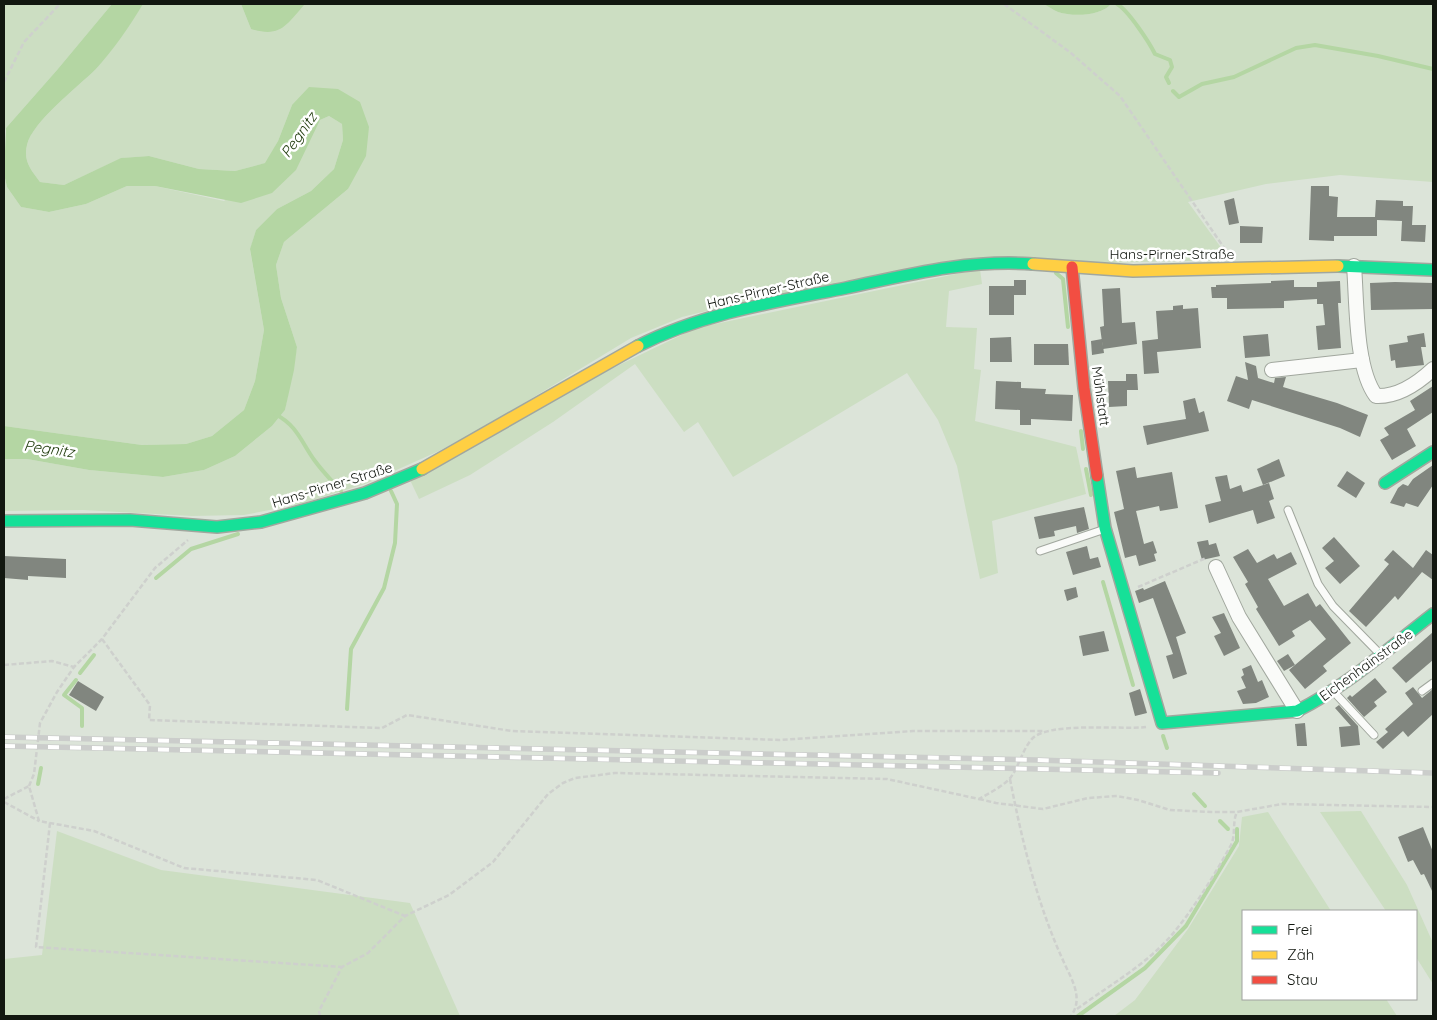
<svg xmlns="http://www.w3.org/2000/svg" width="1437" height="1020" viewBox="0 0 1437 1020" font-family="Quicksand,sans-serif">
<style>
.green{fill:#ccdec2}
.water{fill:#b4d6a3}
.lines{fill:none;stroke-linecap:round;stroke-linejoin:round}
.stream{stroke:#b4d6a3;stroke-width:4}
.building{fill:#81867f}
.lane-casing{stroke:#a1a79e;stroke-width:9}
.street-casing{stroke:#a1a79e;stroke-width:16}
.fast-casing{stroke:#a1a79e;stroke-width:14}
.slow-casing{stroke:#a1a79e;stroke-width:14}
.jam-casing{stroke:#a1a79e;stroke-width:14}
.path{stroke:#ced0cd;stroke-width:2.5;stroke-dasharray:5 2.5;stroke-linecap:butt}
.lane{stroke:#fafbf9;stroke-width:7}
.street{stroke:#fafbf9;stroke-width:14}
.fast{stroke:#16e098;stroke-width:11}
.slow{stroke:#ffcf43;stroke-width:11}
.jam{stroke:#f24e42;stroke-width:11}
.rail-casing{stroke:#cbcdcb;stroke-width:5.5}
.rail{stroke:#fff;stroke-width:4;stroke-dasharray:11;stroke-linecap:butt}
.labels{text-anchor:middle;stroke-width:5;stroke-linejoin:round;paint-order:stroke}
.street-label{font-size:14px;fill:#121710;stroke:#fff}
.water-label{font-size:15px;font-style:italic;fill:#1b3707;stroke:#fff}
</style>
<rect width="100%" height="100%" fill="#dce4d9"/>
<!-- green -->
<g class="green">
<path d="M4 4H112L57 70 6 128 4 134Z"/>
<path d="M143 4H241L251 29 294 15 305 4H1043C1048 6 1053 10 1058 12 1073 17 1101 16 1111 4H1433V182L1340 175 1266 184 1188 202 1230 260 1096 263 1022 257 747 301 682 317 631 338 486 426 439 451 365 484 300 504 244 515 192 516 83 510 4 511V459H27L89 470 163 477 204 470 235 456 272 426 285 410 297 347 281 298 276 265 284 242 348 189 369 127 292 105 278 141 266 163 235 171 199 169 149 156 122 158 64 185 40 182C31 170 23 161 27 145 32 122 79 86 96 69 114 49 128 25 143 4Z"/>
<path d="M329 116 342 124 343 140 334 169 311 191 277 209 256 230 250 250 264 330 255 381 244 410 212 436 186 444 142 445 4 426V174L7 187 21 207 49 212 86 204 127 186H155L224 201 320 120Z"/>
<path d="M980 269 982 284 949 291 946 327 977 328 974 369 981 370 975 421 1076 447 1086 494 992 521 998 573 980 579 957 466 938 420 907 373 733 477 698 422 684 432 635 364 553 422 470 475 419 499 410 480 586 381 696 328Z"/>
<path d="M1361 811 1407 885 1433 943V984L1416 957V911H1386L1320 812Z"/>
<path d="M1268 812 1331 911H1243V999H1386L1397 1016H1114L1135 1000 1188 929 1239 846 1242 817Z"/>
<path d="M57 831 161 870 410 903 460 1016H4V959L42 955Z"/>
</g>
<!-- water -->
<g class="water">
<path d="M112 4H143C130 26 113 50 96 69 79 86 32 122 27 145 23 161 31 170 40 182L64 185 121 158 149 156 199 169 235 171 265 163 278 141 292 105 309 87 338 89 360 102 369 127 366 156 348 189 284 242 276 265 281 298 297 347 294 370 285 410 272 426 235 456 204 470 163 477 89 470 27 459H4V426L142 445 186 444 212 436 244 410 255 381 264 330 250 249 256 230 277 209 311 191 334 169 343 140 342 124 329 116 320 120 296 170 272 193 241 203 155 186H127L86 204 49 212 21 207 7 187 4 174 6 128 57 70Z"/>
<path d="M241 4H305C286 25 281 38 251 29Z"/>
<path d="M1043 4H1111C1101 16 1073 17 1058 12 1053 10 1048 6 1043 4Z"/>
</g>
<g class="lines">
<!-- stream -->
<g class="stream">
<path d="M1117 4C1128 10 1149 42 1155 54L1170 60 1172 67 1166 77 1169 83"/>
<path d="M1173 91 1179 97 1202 84 1234 77 1296 48 1315 45 1378 56 1433 69"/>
<path d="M1056 273 1063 279 1068 327"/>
<path d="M275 414C298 426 301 442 315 461 323 472 332 481 341 491"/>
<path d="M1081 431 1083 449"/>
<path d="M1086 469 1091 495"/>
<path d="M156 578 191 549 238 534"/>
<path d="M1103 582 1133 685"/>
<path d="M80 673 94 655"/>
<path d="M76 680 64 695 82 708V726"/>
<path d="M347 709 351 649 384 588 395 543 397 504 391 491"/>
<path d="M1163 736 1167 748"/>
<path d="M38 784 41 768"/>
<path d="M1194 794 1205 806"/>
<path d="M1220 821 1228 829"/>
<path d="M1078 1016 1145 968 1186 926 1237 841V829"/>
</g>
</g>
<!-- building -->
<g class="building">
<path d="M1311 186H1329V196L1338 197 1337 217H1375L1376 200 1403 201V206H1413L1412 225H1426L1425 242 1401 241 1402 221 1377 220V236H1334V241L1309 240Z"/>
<path d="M1234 198 1239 223 1229 225 1224 201Z"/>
<path d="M1240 226 1263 227 1262 243H1240Z"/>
<path d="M1014 280H1026V295H1014V315H989V286H1014Z"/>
<path d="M1294 280V287H1317V282L1340 281 1341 303H1338L1341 348 1318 350 1316 326 1325 325 1323 304H1317V299L1284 301V308L1227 309V298H1212L1211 287H1216V285L1271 283V281Z"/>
<path d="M1395 282 1433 283V309L1371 310 1370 283Z"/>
<path d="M1120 288 1122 323 1135 322 1137 344 1103 349 1100 327 1104 326 1102 289Z"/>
<path d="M1183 305V309L1198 308 1201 348 1157 352 1159 373 1144 374 1142 341 1158 339 1156 311 1173 310V306Z"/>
<path d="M1424 333 1426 347H1421L1424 365 1396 368 1395 360 1391 361 1389 345 1408 342 1407 336Z"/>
<path d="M1268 334 1270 356 1245 358 1243 336Z"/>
<path d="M1011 337 1012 362H990V338Z"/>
<path d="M1102 339 1104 353 1092 355 1091 341Z"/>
<path d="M1034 344H1068L1069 365H1034Z"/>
<path d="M1245 362 1256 366 1258 378 1274 383 1275 378 1286 377 1283 387 1337 403 1368 415 1360 437 1340 428 1252 400 1249 409 1227 401 1236 376 1248 380Z"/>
<path d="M1126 374H1137L1138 390H1127V406L1109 407 1108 381H1126Z"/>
<path d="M996 381 1021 382V388L1046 389 1045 394 1073 395 1072 421 1031 419V425H1020V410L995 409Z"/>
<path d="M1433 386V412L1407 429 1416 446 1392 460 1380 440 1389 435 1384 428 1415 410 1410 401Z"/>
<path d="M1195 398 1199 413 1204 411 1209 431 1147 445 1143 426 1186 419 1183 401Z"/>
<path d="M1279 459 1285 476 1263 485 1257 469Z"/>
<path d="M1433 465V485L1418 507 1406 503 1404 507 1390 503 1398 488 1403 484 1408 486 1413 479Z"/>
<path d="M1135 467 1137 478 1172 472 1178 508 1160 511 1159 506 1136 511 1144 544 1153 541 1157 553 1154 554 1156 561 1139 566 1136 555 1125 558 1114 512 1124 509 1116 471Z"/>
<path d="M1347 471 1365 483 1356 498 1337 486Z"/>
<path d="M1227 475 1230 489 1241 485 1243 492 1269 483 1274 499 1269 501 1275 518 1257 524 1253 510 1209 523 1205 505 1221 501 1215 477Z"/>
<path d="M1084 507 1089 529 1077 533 1076 526 1054 531 1055 536 1039 539 1034 517Z"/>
<path d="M1334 537 1360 566 1340 584 1325 568 1334 561 1322 548Z"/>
<path d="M1208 540 1209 545 1216 543 1220 556 1202 560 1197 542Z"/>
<path d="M1087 546 1090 559 1098 557 1101 567 1073 575 1066 552Z"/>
<path d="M1248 549 1257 563 1274 554 1277 559 1291 552 1297 564 1268 579 1284 606 1308 593 1316 607 1320 604 1351 643 1323 666 1327 671 1305 689 1289 670 1326 639 1310 620 1292 631 1295 636 1279 646 1256 609 1258 607 1245 584 1248 582 1233 557Z"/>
<path d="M1393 550 1413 568 1426 550 1433 555V580L1422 572 1398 600 1395 596 1366 627 1349 611 1389 564 1384 560Z"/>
<path d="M4 556 66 559V578L28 576V580L4 578Z"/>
<path d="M1165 581 1186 633 1176 637 1187 674 1173 679 1166 656 1173 654 1153 598 1139 603 1135 591 1143 588 1144 590Z"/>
<path d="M1076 587 1078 597 1067 601 1064 590Z"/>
<path d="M1224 613 1240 648 1224 656 1214 636 1221 633 1212 617Z"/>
<path d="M1104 631 1109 651 1083 656 1079 636Z"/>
<path d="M1433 632V660L1406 683 1392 668Z"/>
<path d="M1288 654 1295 665 1284 671 1277 661Z"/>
<path d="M1251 665 1258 682 1262 680 1269 697 1256 703 1243 704 1237 691 1246 688 1241 677 1244 675 1242 669Z"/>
<path d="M1375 678 1387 692 1374 702 1377 706 1364 717 1347 698 1350 695 1352 697Z"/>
<path d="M78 681 104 697 96 711 69 695Z"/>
<path d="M1413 687 1422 698 1433 689V714L1408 737 1403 731 1383 749 1376 742 1388 732 1385 729 1413 704 1405 693Z"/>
<path d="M1140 689 1147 713 1135 716 1129 693Z"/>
<path d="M1339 705 1358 726 1360 745 1341 747 1339 727 1351 726 1335 708Z"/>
<path d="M1305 723 1307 746H1297L1295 724Z"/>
<path d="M1423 827 1433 852V893L1424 874 1421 875 1413 860 1408 862 1398 837Z"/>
</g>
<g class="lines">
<!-- lane casing -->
<g class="lane-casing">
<g id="lane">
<path d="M1288 510 1318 584 1333 606 1379 653"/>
<path d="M1040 551 1105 529"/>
<path d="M1333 691 1374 735"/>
<path d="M1422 691 1433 683"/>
</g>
</g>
<!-- street casing -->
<g class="street-casing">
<g id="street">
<path d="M1354 266C1357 302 1355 368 1376 396 1397 397 1418 383 1433 369"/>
<path d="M1272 370 1362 360"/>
<path d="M1216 567 1239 617 1297 711"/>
</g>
</g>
<!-- fast casing -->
<g class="fast-casing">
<g id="fast">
<path d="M1338 266 1433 270"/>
<path d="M638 346C703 313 775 302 846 288 907 275 969 259 1033 264"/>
<path d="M1097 476 1105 528 1162 723 1297 711C1347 686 1389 648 1433 614"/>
<path d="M1385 483 1433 452"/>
<path d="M4 521 130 520 217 527 261 522 365 493 422 469"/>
</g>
</g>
<!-- slow casing -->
<g class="slow-casing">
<g id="slow">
<path d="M1033 264 1133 271 1338 266"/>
<path d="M422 469 638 346"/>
</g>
</g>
<!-- jam casing -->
<g class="jam-casing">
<path id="jam" d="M1072 267 1084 388 1097 476"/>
</g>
<!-- path -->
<g class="path">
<path d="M1004 4 1071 53 1120 96 1229 255"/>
<path d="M4 82 24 42 60 4"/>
<path d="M1138 587 1206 558"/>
<path d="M102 639 150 705 149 720 382 728 407 715 512 731 779 740 913 731H1043"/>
<path d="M4 665 52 661 74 667"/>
<path d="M1010 779C1023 846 1039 912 1069 973 1076 988 1081 1002 1071 1016"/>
<path d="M29 786 34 774 40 723 57 692 74 667 102 639 155 568 188 540"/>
<path d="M4 799 29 786 39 821 94 831 184 868 317 880 405 916"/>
<path d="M979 799 996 803 1043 809 1088 798 1117 796 1138 800 1170 810 1211 812H1237L1282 804 1433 807"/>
<path d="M4 802 39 821"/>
<path d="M50 823 36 947 342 967"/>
<path d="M1077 1009C1108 986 1144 966 1170 937 1193 910 1214 876 1231 845 1236 835 1232 822 1237 812"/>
<path d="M320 1016 319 1011 342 967 368 953 405 916 449 895 493 862 548 794 563 783 575 778 615 773 887 779 979 799C989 793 1004 786 1011 777 1019 766 1022 751 1031 740 1045 721 1121 730 1146 727"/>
</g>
<!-- lane -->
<use href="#lane" class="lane"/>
<!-- street -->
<use href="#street" class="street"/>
<!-- fast -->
<use href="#fast" class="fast"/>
<!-- slow -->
<use href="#slow" class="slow"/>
<!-- jam -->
<use href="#jam" class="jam"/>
<!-- rail casing -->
<g class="rail-casing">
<g id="rail">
<path d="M4 737 1037 760 1433 773"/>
<path d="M4 746 1218 773"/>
</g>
</g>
<!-- rail -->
<use href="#rail" class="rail"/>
</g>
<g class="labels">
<!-- street labels -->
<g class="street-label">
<text x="1172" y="259">Hans-Pirner-Straße</text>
<text transform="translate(768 290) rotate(-13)" y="5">Hans-Pirner-Straße</text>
<text transform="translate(1101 396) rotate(82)" y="5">Mühlstatt</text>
<text transform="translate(332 485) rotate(-17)" y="5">Hans-Pirner-Straße</text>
<text transform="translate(1366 665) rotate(-36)" y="5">Eichenhainstraße</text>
</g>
<!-- water labels -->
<g class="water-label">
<text transform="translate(299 135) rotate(-55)" y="5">Pegnitz</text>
<text transform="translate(49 449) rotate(8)" y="5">Pegnitz</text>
</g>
</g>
<!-- border -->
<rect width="1437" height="1020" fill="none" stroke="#121710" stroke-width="10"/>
<!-- legend -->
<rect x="1242" y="910" width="175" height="90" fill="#ffffff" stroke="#a0a29f"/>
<rect x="1252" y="926" width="25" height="8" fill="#16e098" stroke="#a0a29f"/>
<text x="1287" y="935" font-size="15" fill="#121710">Frei</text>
<rect x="1252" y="951" width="25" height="8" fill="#ffcf43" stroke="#a0a29f"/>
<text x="1287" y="960" font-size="15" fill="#121710">Zäh</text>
<rect x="1252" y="976" width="25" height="8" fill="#f24e42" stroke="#a0a29f"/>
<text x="1287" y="985" font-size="15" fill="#121710">Stau</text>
</svg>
